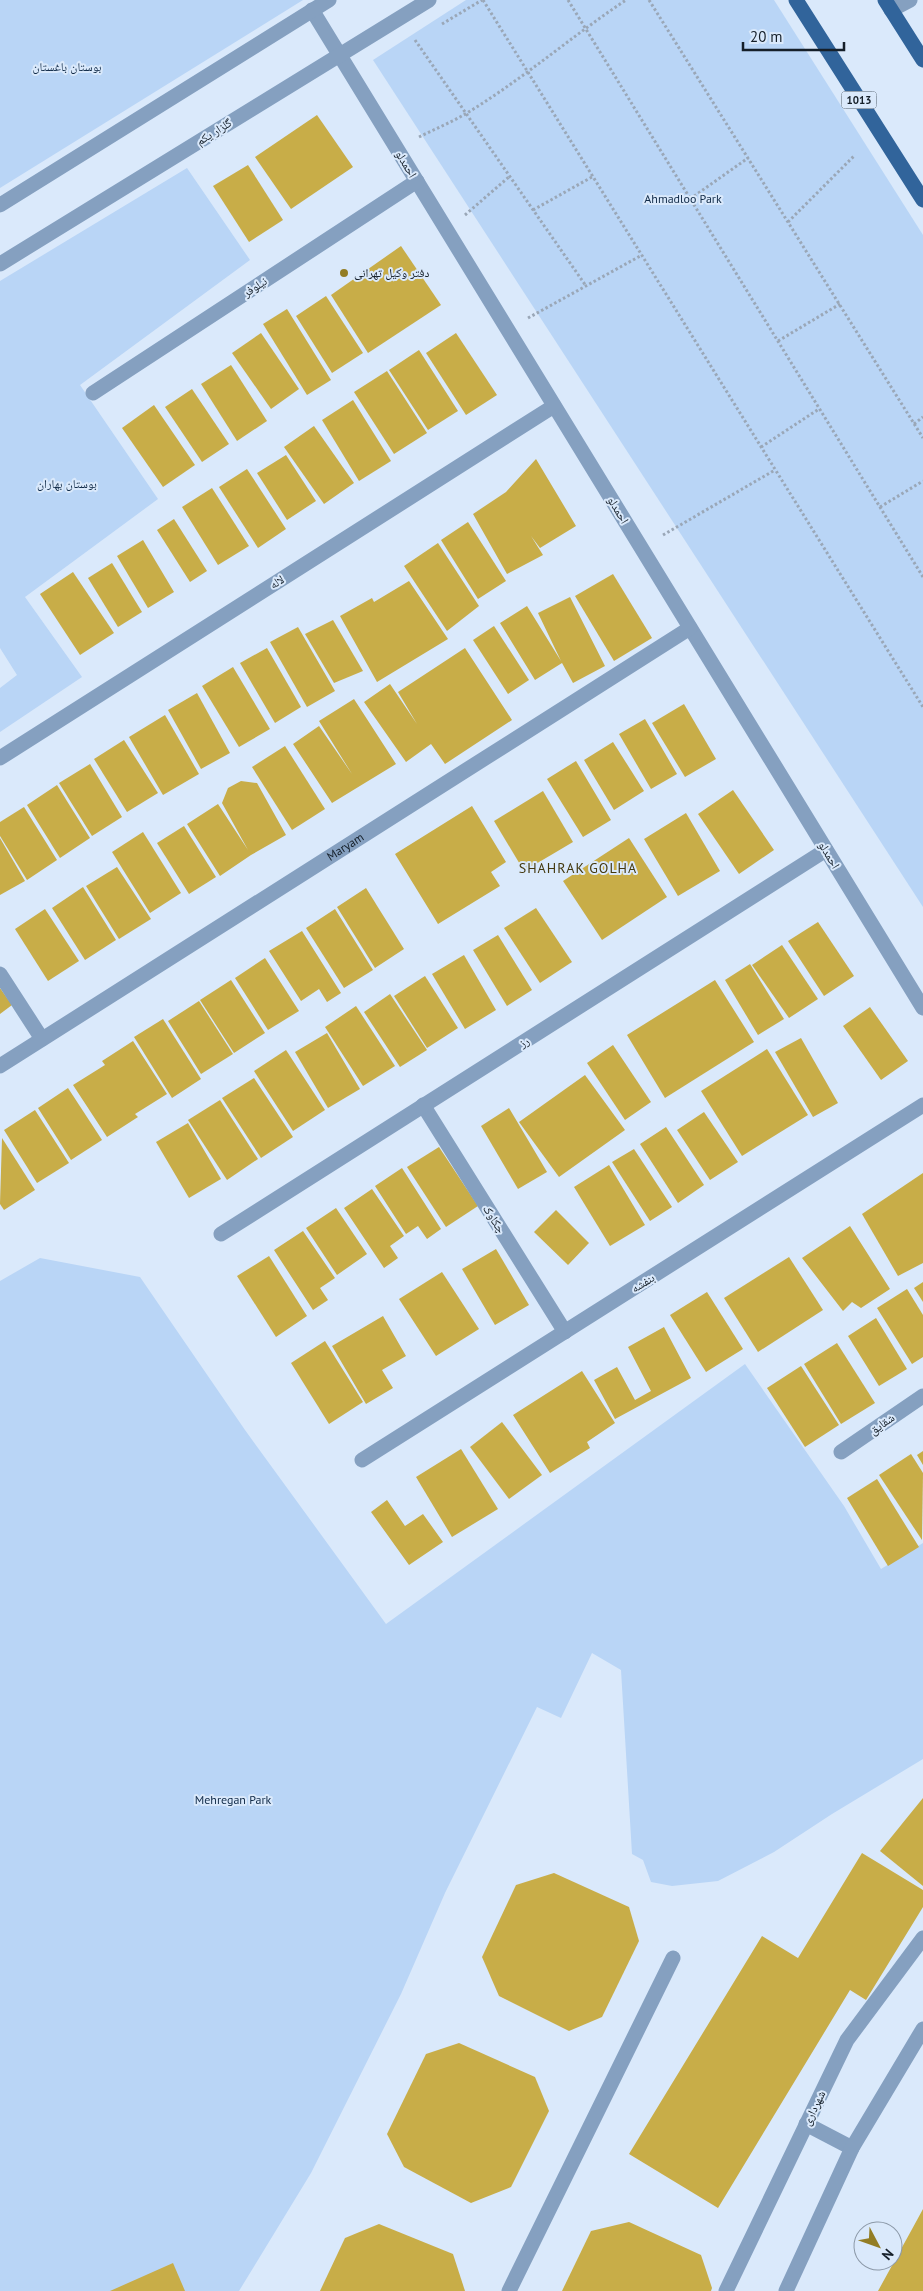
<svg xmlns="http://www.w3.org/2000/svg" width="923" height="2291" viewBox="0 0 923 2291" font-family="'PT Sans','Noto Naskh Arabic',sans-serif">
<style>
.green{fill:#b9d5f6}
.building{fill:#c8ad48}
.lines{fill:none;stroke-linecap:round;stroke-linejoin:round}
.path{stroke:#9aa7b7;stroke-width:3;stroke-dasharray:2.5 2.5;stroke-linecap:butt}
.minor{stroke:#85a0c0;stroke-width:15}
.major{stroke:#31649b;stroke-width:15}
.poi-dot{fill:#937d24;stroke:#dae9fb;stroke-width:2}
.labels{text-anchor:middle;stroke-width:4;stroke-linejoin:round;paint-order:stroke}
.shield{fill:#dae9fb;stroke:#505c68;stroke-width:1}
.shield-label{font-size:11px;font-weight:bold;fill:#151f29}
.park-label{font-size:12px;fill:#112b48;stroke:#dae9fb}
.street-label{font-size:12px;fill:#151f29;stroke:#dae9fb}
.poi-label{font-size:12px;fill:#151f29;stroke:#dae9fb;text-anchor:start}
.neighbourhood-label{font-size:14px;letter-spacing:1px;fill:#43380e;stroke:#dae9fb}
</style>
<rect width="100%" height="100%" fill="#dae9fb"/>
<!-- green -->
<g class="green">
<path d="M0 0H303L0 188Z"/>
<path d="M466 0H774L923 235V907L373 60Z"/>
<path d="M187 168 250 260 80 385 158 499 25 597 82 677 0 732V688L17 675 0 648V281Z"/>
<path d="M40 1258 140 1277 245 1430 386 1624 745 1364 844 1506 881 1569 923 1543V1759L832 1814 774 1852 718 1881 672 1886 651 1882 643 1860 632 1854 621 1670 592 1653 561 1718 537 1707 445 1893 401 1994 311 2173 239 2291H0V1281Z"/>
</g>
<!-- building -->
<g class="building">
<path d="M317 115 353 167 291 209 255 157Z"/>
<path d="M248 165 283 220 249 242 213 186Z"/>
<path d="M401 246 441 305 368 353 331 295Z"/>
<path d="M326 296 363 353 332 373 296 316Z"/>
<path d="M287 309 331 380 307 395 263 324Z"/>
<path d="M261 333 299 389 271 409 232 353Z"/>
<path d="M456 333 497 395 466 415 426 353Z"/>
<path d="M419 350 458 411 428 430 389 370Z"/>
<path d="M231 365 267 421 237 441 201 384Z"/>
<path d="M387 371 427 433 394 454 354 392Z"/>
<path d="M192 389 229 444 202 462 165 407Z"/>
<path d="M353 400 391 461 359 481 322 420Z"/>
<path d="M154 405 195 465 163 487 122 428Z"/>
<path d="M314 426 354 483 324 504 284 447Z"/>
<path d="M286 455 316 501 287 520 257 473Z"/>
<path d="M536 459 576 526 540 548 531 536 543 555 507 574 473 514 506 492Z"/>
<path d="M247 469 286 529 258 548 219 487Z"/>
<path d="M212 488 249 546 218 565 182 507Z"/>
<path d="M174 519 207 571 190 582 157 530Z"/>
<path d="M468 522 506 581 478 599 441 540Z"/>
<path d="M143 540 174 592 148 608 117 556Z"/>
<path d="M438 543 479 606 447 631 404 566Z"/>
<path d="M112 563 142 612 118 627 88 578Z"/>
<path d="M73 572 114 633 80 655 40 594Z"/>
<path d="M613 574 652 638 614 661 575 596Z"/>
<path d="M409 581 448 639 377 682 340 616 372 598 374 602Z"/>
<path d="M570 597 605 666 573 683 562 663 535 680 500 623 527 606 561 661 538 613Z"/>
<path d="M333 620 363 671 334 683 305 634Z"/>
<path d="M494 626 529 680 508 694 473 640Z"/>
<path d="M298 627 335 691 307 707 270 642Z"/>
<path d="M267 648 301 707 275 723 240 663Z"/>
<path d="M465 648 512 720 445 764 431 744 406 762 364 702 390 684 417 724 398 692Z"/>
<path d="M233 667 270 729 239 747 202 686Z"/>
<path d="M197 693 230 753 201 769 168 710Z"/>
<path d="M354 699 396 764 332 803 293 744 319 726 352 774 319 721Z"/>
<path d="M684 704 716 759 685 777 652 723Z"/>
<path d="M165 715 199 774 163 795 129 737Z"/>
<path d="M645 719 677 774 651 789 619 734Z"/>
<path d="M124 740 158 793 127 812 94 759Z"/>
<path d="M613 742 644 791 614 810 584 760Z"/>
<path d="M285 746 325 809 292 830 252 767Z"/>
<path d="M576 761 611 820 583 837 547 779Z"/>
<path d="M90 764 122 817 92 836 59 783Z"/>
<path d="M241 781 257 783 286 835 251 855 220 876 187 824 218 804 248 850 222 803 228 788Z"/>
<path d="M57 785 90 838 60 858 27 805Z"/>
<path d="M733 790 774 850 739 874 698 814Z"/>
<path d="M543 791 573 842 524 871 494 821Z"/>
<path d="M472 806 506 862 491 872 500 886 438 924 395 854Z"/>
<path d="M24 807 57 860 27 880 0 836V822Z"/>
<path d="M686 813 720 871 678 896 644 839Z"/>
<path d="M184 826 216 877 189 894 157 843Z"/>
<path d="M143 832 181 893 150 913 112 852Z"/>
<path d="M0 838 25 881 0 895Z"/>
<path d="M629 838 667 897 602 940 563 881Z"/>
<path d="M117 867 151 919 119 939 86 886Z"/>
<path d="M83 887 116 940 85 960 52 908Z"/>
<path d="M366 888 404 949 375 968 337 907Z"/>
<path d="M536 908 572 962 540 983 504 928Z"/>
<path d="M45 909 79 961 48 981 15 929Z"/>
<path d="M335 909 373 970 344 988 306 928Z"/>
<path d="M818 922 854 976 824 996 788 941Z"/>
<path d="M302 931 341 993 327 1002 319 989 301 1001 269 951Z"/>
<path d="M498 935 532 990 507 1006 473 950Z"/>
<path d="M782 945 818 999 789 1018 752 965Z"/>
<path d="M464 955 496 1010 465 1029 432 974Z"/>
<path d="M265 958 299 1011 268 1030 235 978Z"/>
<path d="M750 964 784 1019 758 1035 725 980Z"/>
<path d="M425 976 458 1028 427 1048 394 996Z"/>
<path d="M231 980 265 1033 234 1053 200 1000Z"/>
<path d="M715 980 754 1042 665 1098 627 1035Z"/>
<path d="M0 988 12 1005 0 1014Z"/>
<path d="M390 994 427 1050 400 1067 364 1012Z"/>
<path d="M199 1001 233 1054 201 1074 168 1021Z"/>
<path d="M356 1006 395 1066 363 1086 325 1027Z"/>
<path d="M870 1007 908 1061 881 1080 843 1026Z"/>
<path d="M163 1019 201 1079 172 1098 134 1037Z"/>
<path d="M327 1033 360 1089 328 1108 295 1052Z"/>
<path d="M801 1038 838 1103 813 1117 775 1052Z"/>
<path d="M133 1041 167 1094 135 1114 138 1117 107 1137 73 1085 105 1065 102 1061Z"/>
<path d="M613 1045 651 1102 625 1120 587 1063Z"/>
<path d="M767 1049 808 1115 742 1156 701 1091Z"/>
<path d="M286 1050 325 1110 293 1131 254 1071Z"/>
<path d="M585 1075 625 1130 559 1177 519 1122Z"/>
<path d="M254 1078 293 1137 261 1158 222 1098Z"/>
<path d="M68 1088 102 1140 71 1160 38 1108Z"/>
<path d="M220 1100 258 1159 227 1180 188 1120Z"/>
<path d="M509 1108 547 1172 518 1189 481 1126Z"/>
<path d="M35 1110 69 1163 37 1183 4 1130Z"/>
<path d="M704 1112 738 1162 710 1180 677 1130Z"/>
<path d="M188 1123 221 1179 189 1198 156 1142Z"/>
<path d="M666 1127 704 1185 678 1203 640 1144Z"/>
<path d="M2 1138 35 1190 4 1210 0 1204Z"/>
<path d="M439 1147 478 1206 446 1227 407 1167Z"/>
<path d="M634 1149 672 1207 650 1221 612 1162Z"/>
<path d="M609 1165 645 1225 610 1246 574 1187Z"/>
<path d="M402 1168 441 1229 427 1239 418 1226 406 1234 375 1186Z"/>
<path d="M923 1173V1263L898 1276 862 1214Z"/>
<path d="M372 1189 404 1236 390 1246 398 1258 384 1268 344 1208Z"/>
<path d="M336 1208 367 1254 337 1275 306 1228Z"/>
<path d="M556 1210 589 1243 568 1265 534 1232Z"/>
<path d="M850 1226 890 1289 861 1308 852 1302 843 1311 802 1258Z"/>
<path d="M303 1231 335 1278 320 1288 328 1300 313 1310 274 1250Z"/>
<path d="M496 1249 529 1305 495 1325 462 1269Z"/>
<path d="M269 1256 307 1316 276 1337 237 1276Z"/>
<path d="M789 1257 823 1310 758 1352 724 1298Z"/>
<path d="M442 1272 479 1329 436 1356 399 1299Z"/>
<path d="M923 1282V1302L914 1288Z"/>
<path d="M907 1289 923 1315V1357L912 1364 877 1308Z"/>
<path d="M707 1292 743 1349 706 1372 670 1315Z"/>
<path d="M383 1316 406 1356 382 1370 393 1388 366 1404 332 1346Z"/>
<path d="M876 1318 907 1369 879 1386 848 1336Z"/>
<path d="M664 1327 691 1378 615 1419 594 1380 617 1367 635 1400 651 1391 628 1347Z"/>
<path d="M325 1341 363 1402 329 1424 291 1363Z"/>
<path d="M837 1343 875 1403 841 1424 804 1364Z"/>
<path d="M801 1366 839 1425 805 1447 767 1388Z"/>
<path d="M582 1371 615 1423 587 1442 590 1448 550 1473 513 1415Z"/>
<path d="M502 1422 542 1475 509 1499 470 1447Z"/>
<path d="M461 1449 498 1509 452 1537 416 1477Z"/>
<path d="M923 1451V1465L917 1455Z"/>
<path d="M911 1454 923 1473 922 1540 879 1475Z"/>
<path d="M877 1479 919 1547 888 1566 847 1498Z"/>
<path d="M387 1500 405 1526 423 1514 443 1542 409 1565 371 1512Z"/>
<path d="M923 1798V1886L880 1851Z"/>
<path d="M862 1853 923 1890V1907L866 2000 850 1990 718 2208 629 2154 762 1936 798 1958Z"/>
<path d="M554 1873 629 1907 639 1941 602 2017 569 2031 499 1996 482 1957 516 1885Z"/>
<path d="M459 2043 535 2077 549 2111 511 2187 471 2203 404 2167 387 2134 426 2054Z"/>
<path d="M923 2209V2291H878L911 2231Z"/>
<path d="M629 2222 701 2255 712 2288 711 2291H562L591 2231Z"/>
<path d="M379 2224 453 2254 465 2291H320L345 2238Z"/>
<path d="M173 2263 185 2291H110Z"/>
</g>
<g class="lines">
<!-- path -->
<g class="path">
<path d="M483 0 923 707"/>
<path d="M568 0 923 577"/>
<path d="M649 0 923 438"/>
<path d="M442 24 482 0"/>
<path d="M415 40 586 286"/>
<path d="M419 137C435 129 452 122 467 113 523 79 572 36 626 0"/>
<path d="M690 199 748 158"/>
<path d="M533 210 592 177"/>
<path d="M465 215 510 176"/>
<path d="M788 222 854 156"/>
<path d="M528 318 642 255"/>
<path d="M778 341 840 304"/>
<path d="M914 424 923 417"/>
<path d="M761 447 819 409"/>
<path d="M880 507 923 481"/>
<path d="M663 535 775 470"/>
</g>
<!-- minor -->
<g class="minor">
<path d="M312 10 923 1008"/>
<path d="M891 10 910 0"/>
<path d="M0 205 329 0"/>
<path d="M0 264 429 0"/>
<path d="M93 393 417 181"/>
<path d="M0 758 554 406"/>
<path d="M0 974 42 1039"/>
<path id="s1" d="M0 1066 690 628"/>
<path d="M423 1105 565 1332"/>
<path d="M221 1234 826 850"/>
<path d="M841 1452 923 1396"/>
<path d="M362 1460 923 1105"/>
<path d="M806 2124 852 2148"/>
<path d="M509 2291 673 1958"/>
<path d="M726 2291 847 2040 923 1938"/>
<path d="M786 2291 852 2148 923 2029"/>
</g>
<!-- major -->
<g class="major">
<path d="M796 0 923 200"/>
<path d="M885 0 923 60"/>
</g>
</g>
<!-- markers -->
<circle class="poi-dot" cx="344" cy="273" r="5"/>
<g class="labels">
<!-- shield labels -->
<rect class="shield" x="841.5" y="91.5" width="35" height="17" rx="4"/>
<g class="shield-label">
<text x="859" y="104">1013</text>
</g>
<!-- park labels -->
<g class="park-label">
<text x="67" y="71">بوستان باغستان</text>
<text x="683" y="203">Ahmadloo Park</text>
<text x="67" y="488">بوستان بهاران</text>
<text x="233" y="1804">Mehregan Park</text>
</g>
<!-- street labels -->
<g class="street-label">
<text transform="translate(214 132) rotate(-32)" y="4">گلزار یکم</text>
<text transform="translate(406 164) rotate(59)" y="4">احمدلو</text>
<text transform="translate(255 287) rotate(-33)" y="4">نیلوفر</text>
<text transform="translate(618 510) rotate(59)" y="4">احمدلو</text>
<text transform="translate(277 582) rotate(-32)" y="4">لاله</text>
<text dy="4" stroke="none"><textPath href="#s1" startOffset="409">Maryam</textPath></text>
<text transform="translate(829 855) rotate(59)" y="4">احمدلو</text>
<text transform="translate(524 1042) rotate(-32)" y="4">رز</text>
<text transform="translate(494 1219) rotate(58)" y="4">چکاوک</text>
<text transform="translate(643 1283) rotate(-32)" y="4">بنفشه</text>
<text transform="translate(882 1424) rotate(-35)" y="4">شقایق</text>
<text transform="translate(814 2108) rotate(-64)" y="4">شهرداری</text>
</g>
<!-- poi labels -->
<g class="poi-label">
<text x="354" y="277">دفتر وکیل تهرانی</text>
</g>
<!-- neighbourhood labels -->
<g class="neighbourhood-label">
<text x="578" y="873">SHAHRAK GOLHA</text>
</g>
</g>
<!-- north arrow -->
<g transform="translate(878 2246) rotate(131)"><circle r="24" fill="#dae9fb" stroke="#8b98a7"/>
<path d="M0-4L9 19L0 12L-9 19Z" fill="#937d24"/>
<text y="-8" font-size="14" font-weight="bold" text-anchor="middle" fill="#151f29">N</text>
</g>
<!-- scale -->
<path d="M743 42v8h101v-8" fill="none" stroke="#151f29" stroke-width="2.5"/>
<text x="750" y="42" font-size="15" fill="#151f29" stroke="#dae9fb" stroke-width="4" paint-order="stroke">20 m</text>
</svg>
